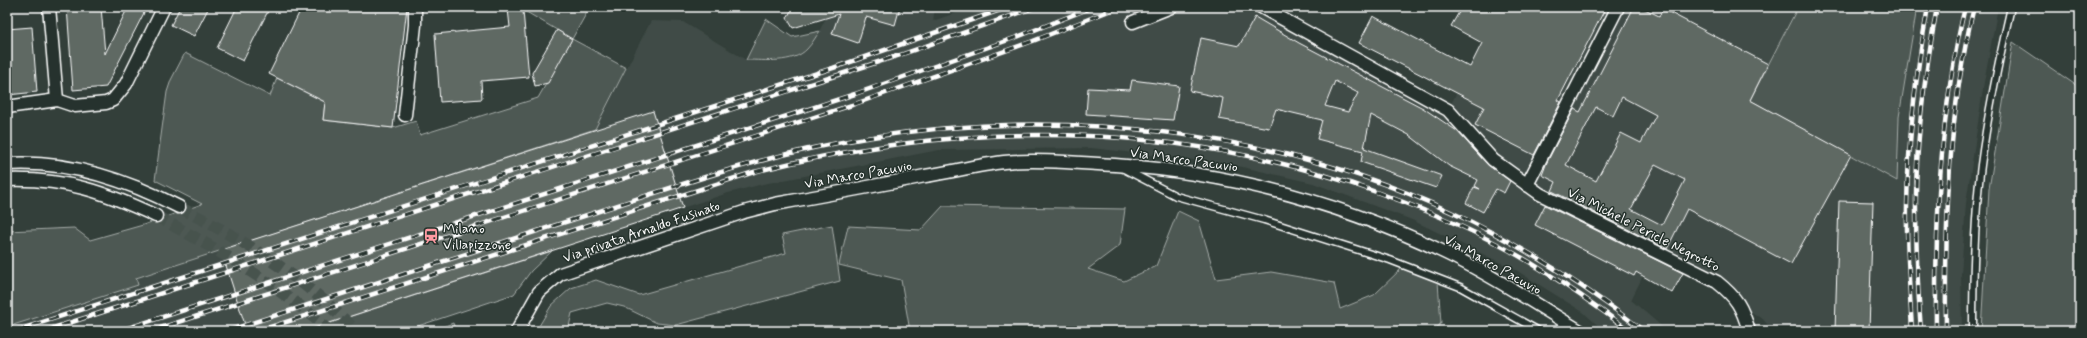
<svg xmlns="http://www.w3.org/2000/svg" width="2087" height="338" viewBox="0 0 2087 338" font-family="Mynerve,sans-serif">
<style>
.built{fill:#404c47}
.green{fill:#4d5853;stroke:#a6aca9}
.building{fill:#5f6964;stroke:#fff;fill-rule:evenodd}
.lines{fill:none;stroke-linecap:round;stroke-linejoin:round}
.street-tunnel{stroke:#47524e;stroke-width:12;stroke-dasharray:12 6;stroke-linecap:butt}
.lane-casing{stroke:#fff;stroke-width:9}
.street-casing{stroke:#fff;stroke-width:15}
.lane{stroke:#26332d;stroke-width:6}
.street{stroke:#26332d;stroke-width:12}
.rail-casing{stroke:#fff;stroke-width:4.5}
.rail{stroke:#26332d;stroke-width:3;stroke-dasharray:9;stroke-linecap:butt}
.labels{text-anchor:middle;stroke-width:3;stroke-linejoin:round;paint-order:stroke}
.street-label{font-size:14px;fill:#fff;stroke:#26332d}
.poi-label{font-size:14px;fill:#fff;stroke:#26332d;text-anchor:start}
</style>
<rect width="100%" height="100%" fill="#333f3a"/>
<filter id="ink" filterUnits="userSpaceOnUse"><feTurbulence type="fractalNoise" baseFrequency=".025" numOctaves="2"/><feDisplacementMap in="SourceGraphic" scale="8" xChannelSelector="R" yChannelSelector="G"/><feConvolveMatrix kernelMatrix="1 2 1 2 8 2 1 2 1" color-interpolation-filters="sRGB"/></filter>
<g filter="url(#ink)">
<!-- built -->
<path class="built" d="M831 7H935L933 21 973 7H1271L1450 106 1493 22 1537 7H1798L1750 100 1897 180 1899 117 1917 7H1998L1984 82 1966 203 1961 274 1962 331H1773L1762 318 1745 309 1738 299 1656 249 1631 300 1667 331H1604L1583 312 1516 270 1412 220 1313 183 1229 164 1092 148 939 150 763 184 728 193 305 331H7V327L137 285 136 278 595 129 651 21 683 22 746 60H781L807 49 820 30Z"/>
<!-- green -->
<g class="green">
<path d="M518 7H590L572 39 626 68 595 129 136 278 138 285 7 327V231L74 228 90 240 143 225 202 204 155 180 167 92 171 80 185 53 270 96 277 78 325 102 323 120 393 128 416 121 420 135 538 98 572 39Z"/>
<path d="M1798 7H1917L1899 117 1897 181 1750 100Z"/>
<path d="M766 19 792 37 820 31C816 36 812 44 807 49 793 64 765 60 746 60Z"/>
<path d="M2013 42 2080 88V331H1981L1989 189Z"/>
<path d="M943 206 1125 209 1120 245 1088 269 1124 281 1156 266 1178 211 1199 221 1216 279 1271 272 1334 283 1340 309 1374 295 1402 268 1438 282 1441 323 1434 331H910L901 280 839 265 848 226 921 230Z"/>
<path d="M832 225 840 281 676 325 657 323 624 307 607 303 572 313 568 331H536L551 306 571 288 596 280 639 295 786 253 782 235Z"/>
<path d="M552 251 531 271 514 294 403 331H305Z"/>
<path d="M453 323 456 331H432Z"/>
</g>
<!-- building -->
<g class="building">
<path d="M67 7H101L105 54 128 7H147L106 87 73 90Z"/>
<path d="M180 7H209L194 36 171 25Z"/>
<path d="M237 7H270L243 61 217 48Z"/>
<path d="M302 7H407L393 128 323 120 325 102 269 74Z"/>
<path d="M793 7H900L895 25 866 17 858 43 832 34 839 14 793 28 787 18Z"/>
<path d="M1462 7H1606L1558 100 1561 102 1534 155 1475 125 1484 107 1359 43 1373 16 1470 67 1482 43 1451 26Z"/>
<path d="M1634 7H1641L1659 16 1663 9 1768 64 1750 100 1851 155 1791 264 1687 209 1667 249 1552 191 1556 182 1542 175 1547 162 1574 109 1580 112ZM1622 97 1656 115 1641 143 1621 133 1596 181 1566 165 1596 107 1613 116ZM1655 165 1685 180 1662 225 1631 209Z"/>
<path d="M508 9 523 11 529 77 481 81 482 99 440 102 435 34 510 27Z"/>
<path d="M1255 17 1299 43 1423 108 1457 131 1488 165 1510 181 1504 193 1496 189 1483 212 1466 203 1474 187 1480 189 1475 186 1478 180 1449 166 1409 135 1371 115 1364 148 1442 176 1436 188 1361 162 1363 151 1317 139 1322 120 1276 109 1269 128 1219 119 1223 98 1190 91 1201 38 1239 46ZM1335 81 1358 93 1348 112 1325 106Z"/>
<path d="M32 27 37 92 7 95V29Z"/>
<path d="M557 30 572 39 548 83 535 86 532 73Z"/>
<path d="M1132 80 1179 86 1173 120 1086 114 1088 88 1130 90Z"/>
<path d="M653 111 683 208 305 331H247L221 250Z"/>
<path d="M1839 201 1873 202 1869 331H1835Z"/>
<path d="M1545 205 1683 273 1672 293 1636 272 1634 276 1535 225Z"/>
</g>
<g class="lines">
<!-- street-tunnel -->
<g class="street-tunnel">
<path d="M179 207C247 242 302 276 356 331"/>
<path d="M156 216C217 249 277 284 330 331"/>
</g>
<!-- lane casing -->
<g class="lane-casing">
<g id="lane">
<path d="M1124 169 1176 196 1264 220 1390 260 1460 287 1539 331"/>
<path d="M1973 331C1973 276 1974 220 1981 165 1988 112 1999 59 2011 7"/>
</g>
</g>
<!-- street casing -->
<g class="street-casing">
<g id="street">
<path d="M49 7 57 100"/>
<path d="M1261 7 1448 110 1493 160 1540 194 1717 282C1737 298 1742 307 1749 331"/>
<path d="M1133 22 1171 7"/>
<path d="M7 107 57 100 75 106 106 103 113 100 126 84 164 7"/>
<path d="M405 115 415 25V7"/>
<path d="M7 164C67 160 127 180 179 207"/>
<path d="M7 180C65 178 105 192 156 216"/>
<path d="M1527 185 1618 7"/>
<path d="M517 331 539 292 560 274 744 212 775 204C825 195 875 186 925 176 951 172 978 165 1004 162 1041 159 1078 163 1115 165 1232 173 1342 203 1448 254 1494 276 1537 305 1580 331"/>
</g>
</g>
<!-- lane -->
<use href="#lane" class="lane"/>
<!-- street -->
<use href="#street" class="street"/>
<!-- rail casing -->
<g class="rail-casing">
<g id="rail">
<path d="M15 331 833 68 1009 7"/>
<path d="M44 331 900 55 1036 7"/>
<path d="M119 331 855 94 1017 37 1093 7"/>
<path d="M151 331 852 105 1033 41 1119 7"/>
<path d="M227 331C346 293 465 254 584 216 677 186 769 153 866 138 1059 107 1275 129 1453 213 1521 245 1584 285 1644 331"/>
<path d="M258 331 754 172C962 119 1176 120 1379 193 1432 212 1483 234 1531 263 1565 284 1598 307 1630 331"/>
<path d="M1912 331C1910 290 1906 248 1907 206 1908 139 1916 73 1928 7"/>
<path d="M1921 331C1918 291 1916 250 1916 209 1915 142 1925 73 1937 7"/>
<path d="M1936 331C1935 224 1940 111 1965 7"/>
<path d="M1946 331C1945 224 1948 112 1974 7"/>
</g>
</g>
<!-- rail -->
<use href="#rail" class="rail"/>
</g>
</g>
<!-- icons -->
<defs>
<g id="station-bare" transform="scale(1.2)"><path d="M-3-6H3Q5-6 5-4V2Q5 4 3 4L4.5 6H3L1.5 4h-3L-3 6H-4.5L-3 4Q-5 4-5 2V-4Q-5-6-3-6ZM-3.5-4v3h7v-3ZM-3.5 1v1.5H-2V1ZM2 1v1.5H3.5V1Z" fill="#ff9aa2" stroke="#26332d" stroke-width="2.5" paint-order="stroke"/></g>
</defs>
<g fill-rule="evenodd">
<use href="#station-bare" x="431" y="236"/>
</g>
<g class="labels">
<!-- street labels -->
<g class="street-label">
<text transform="translate(1184 159) rotate(8)" y="5">Via Marco Pacuvio</text>
<text transform="translate(858 174) rotate(-10)" y="5">Via Marco Pacuvio</text>
<text transform="translate(1644 229) rotate(27)" y="5">Via Michele Pericle Negrotto</text>
<text transform="translate(641 231) rotate(-19)" y="5">Via privata Arnaldo Fusinato</text>
<text transform="translate(1493 264) rotate(29)" y="5">Via Marco Pacuvio</text>
</g>
<!-- poi labels -->
<g class="poi-label">
<text x="443" y="233">Milano<tspan x="443" dy="16">Villapizzone</tspan></text>
</g>
</g>
<!-- margin -->
<rect width="2087" height="338" fill="none" stroke="#26332d" stroke-width="24"/>
<rect x="12" y="12" width="2063" height="314" fill="none" stroke="#fff" stroke-width="1.5" filter="url(#ink)"/>
</svg>
